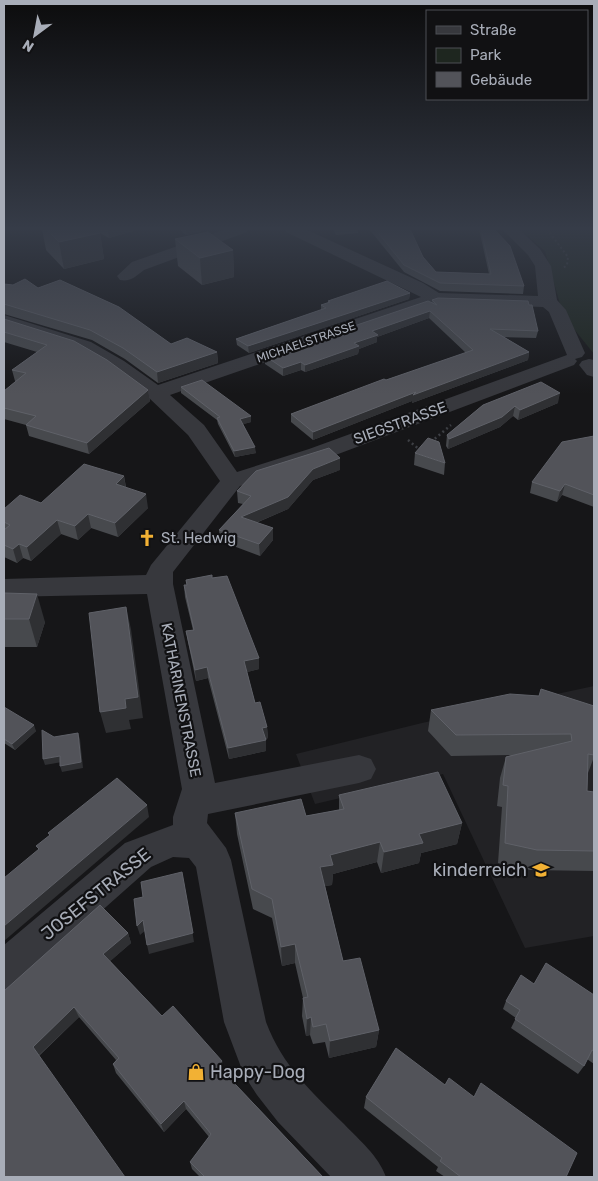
<svg xmlns="http://www.w3.org/2000/svg" width="598" height="1181" viewBox="0 0 598 1181" font-family="Rubik,sans-serif">
<style>
.built{fill:#222225}
.green{fill:#1e261f}
.lines{fill:none;stroke-linecap:round;stroke-linejoin:round}
.path-far1{stroke:#3d3f44;stroke-width:2;stroke-dasharray:2 2.5;stroke-linecap:butt}
.path{stroke:#3d3f44;stroke-width:2.5;stroke-dasharray:2 3;stroke-linecap:butt}
.minor{fill:#37383d;fill-rule:evenodd}
.wall{fill:#47494d}
.shaded-wall{fill:#2f3033}
.building{fill:#525359;stroke:#5f6168}
.labels{text-anchor:middle;stroke-width:4.5;stroke-linejoin:round;paint-order:stroke}
.far-street-label{font-size:12px;fill:#a8adb8;stroke:#111113}
.street-label{font-size:15px;fill:#a8adb8;stroke:#111113}
.poi-label{font-size:15px;fill:#a8adb8;stroke:#111113;text-anchor:start}
.near-poi-label{font-size:18px;fill:#a8adb8;stroke:#111113;text-anchor:end}
.near-street-label{font-size:18px;fill:#a8adb8;stroke:#111113}
</style>
<rect width="100%" height="100%" fill="#161618"/>
<!-- built -->
<path class="built" d="M594 686V936L525 948 443 774 315 804 296 754 422 723Z"/>
<!-- green -->
<path class="green" d="M519 229H594V354L574 329 560 304 545 251Z"/>
<g class="lines">
<!-- path-far1 -->
<path class="path-far1" d="M547 229 568 257 567 265 562 269"/>
<!-- path -->
<g class="path">
<path d="M408 440 420 450"/>
<path d="M431 442 451 425"/>
</g>
<!-- minor -->
<g class="minor">
<path d="M226 229H249L247 232 144 270C136 276 131 282 120 280L117 276 132 262Z"/>
<path d="M284 229H305L423 283 439 293 538 296 535 266 528 255 502 229H519L540 249 551 266 557 300 566 310 585 353 582 357 575 359 577 361 574 365 325 459 240 486 173 572V584L215 783 359 755 371 759 376 769 371 779 359 783 208 814 207 823 226 848 231 860 266 1022C283 1067 311 1091 344 1124 360 1141 378 1155 386 1177H331L278 1122 257 1095 244 1075 224 1022 196 867 189 858 173 857 151 867 18 985 4 991V945L125 843 173 825V817L182 789 147 594 4 597V579L146 575 151 565 220 481 188 435 148 397 110 369 77 350 4 327V315L91 342 124 361 158 385 421 297 286 232ZM437 303 543 307 549 312 567 355 309 449 237 472 204 425 170 395Z"/>
<path d="M589 359 594 360V377L587 375 579 365 582 361Z"/>
</g>
</g>
<!-- wall -->
<g class="wall">
<path d="M42 229H140L109 238 100 233 104 259 64 269 46 250Z"/>
<path d="M179 229H210L186 235Z"/>
<path d="M333 229H358V233L336 235Z"/>
<path d="M369 229H410L423 257 436 272 489 274 479 229H494L524 286 523 294 440 291 404 272Z"/>
<path d="M175 239 233 250 234 277 202 285 178 266Z"/>
<path d="M4 284 38 288 171 344 217 352 218 363 158 383 125 359 92 340 4 314Z"/>
<path d="M410 293 409 299 249 353 237 345 236 339 321 310V305L328 303V301Z"/>
<path d="M432 300 538 331 536 338 504 337 529 352 528 360 412 403V401L313 440 291 422V414L386 380 466 353 429 318 377 337V342L359 349 358 354 305 372 301 370 283 376 265 364V356L432 303Z"/>
<path d="M4 319 148 390 150 401 89 454 29 436 26 425 4 419V391L16 381H15L12 370 37 352 4 342Z"/>
<path d="M181 387 251 422 243 424 256 453 235 457 218 424 217 420 181 393Z"/>
<path d="M558 403 518 420 513 416 500 427 448 449 446 446 447 435 483 405Z"/>
<path d="M594 436V507L562 495 557 502 530 493 532 482Z"/>
<path d="M415 453 445 463 444 475 414 465Z"/>
<path d="M340 470 313 480 288 509 256 523 273 528V540L260 556 220 541 219 530 243 504 238 503 237 491Z"/>
<path d="M124 476 126 487 148 508 118 537 91 528 78 540 61 534 31 561 23 558 17 563 4 557V509L41 503Z"/>
<path d="M212 578 259 658V669L247 672 255 703 267 727 268 738 266 739V751L229 759 208 678 196 681 188 642 186 631 193 630 185 597 184 585H187L186 580Z"/>
<path d="M4 593 45 622 37 647H4Z"/>
<path d="M594 706V757L588 773 587 791 594 792V871L530 870 498 863 502 807 497 806 500 778 506 757 511 755 451 756 428 731 431 710Z"/>
<path d="M4 707 36 731 15 750 4 743Z"/>
<path d="M339 795 462 823 457 844 421 853 419 863 381 873 377 862 333 874 332 885 325 886 343 961 379 1030 376 1047 329 1058 325 1042 313 1044 310 1035 306 1036 302 1016 303 998 295 963 282 966 272 918 253 909 237 834 235 813 306 816 339 810Z"/>
<path d="M128 933 131 943 110 961 162 1016 224 1070 223 1071 323 1177H200L192 1169 190 1162 209 1137 186 1109 164 1132 116 1073 113 1064 116 1060 79 1017 39 1056 4 1177V991Z"/>
<path d="M534 984 594 995V1064L587 1059 584 1066 578 1074 511 1028 516 1018 503 1009 506 1001Z"/>
<path d="M366 1097 566 1177H445L436 1171 438 1167 364 1108Z"/>
</g>
<!-- shaded-wall -->
<g class="shaded-wall">
<path d="M4 229H12L4 231Z"/>
<path d="M108 229H140L109 238Z"/>
<path d="M186 229H210L186 235Z"/>
<path d="M100 233 104 259 64 269 59 242Z"/>
<path d="M233 250 234 277 202 285 200 258Z"/>
<path d="M410 293 409 299 249 353 248 346Z"/>
<path d="M430 311 429 318 377 337V342L359 349 358 354 305 372V365L354 343 372 331Z"/>
<path d="M217 352 218 363 158 383 157 372Z"/>
<path d="M529 352 528 360 412 403V401L313 440V432L416 392Z"/>
<path d="M301 362V370L283 376V368Z"/>
<path d="M148 390 150 401 89 454 87 443Z"/>
<path d="M560 393 558 403 518 420 520 410Z"/>
<path d="M515 406 513 416 500 427 448 449 449 439Z"/>
<path d="M251 416V422L241 425 240 419Z"/>
<path d="M255 447 256 453 235 457 234 451Z"/>
<path d="M340 458V470L313 480 288 509 241 529V517L313 469Z"/>
<path d="M124 476 126 490 116 484Z"/>
<path d="M565 484 562 495 557 502 560 491Z"/>
<path d="M146 494 148 508 118 537 115 523Z"/>
<path d="M88 514 91 528 78 540 75 526Z"/>
<path d="M57 520 61 534 31 561 27 547Z"/>
<path d="M273 528V540L260 556 259 544Z"/>
<path d="M19 544 23 558 17 563 13 549Z"/>
<path d="M37 594 45 622 37 647 29 619Z"/>
<path d="M126 607 131 629 143 718 129 720 131 729 106 733 100 712 125 699Z"/>
<path d="M259 658V669L244 673V661Z"/>
<path d="M207 667 208 678 196 681 195 670Z"/>
<path d="M34 725 36 731 15 750 12 744Z"/>
<path d="M267 727 268 738 263 739 262 728Z"/>
<path d="M78 733 80 739 83 768 62 772 60 766Z"/>
<path d="M266 740V751L229 759 228 748Z"/>
<path d="M60 756 62 762 45 765 43 759Z"/>
<path d="M147 805 149 817 4 941V926Z"/>
<path d="M462 823 457 844 421 853 419 863 381 873 384 852 419 834Z"/>
<path d="M380 842 377 862 333 874 332 885 320 887V867L330 855Z"/>
<path d="M184 882 194 942 149 954 147 945Z"/>
<path d="M143 920 146 930 140 935 137 926Z"/>
<path d="M128 933 131 943 107 964 103 954Z"/>
<path d="M295 944V963L282 966 281 947Z"/>
<path d="M74 1007 79 1017 38 1056 33 1047Z"/>
<path d="M311 1017 310 1035 306 1036 307 1019Z"/>
<path d="M379 1030 376 1047 329 1058 330 1041Z"/>
<path d="M222 1061 224 1070 219 1075 218 1066Z"/>
<path d="M184 1101 186 1109 164 1132 161 1124Z"/>
</g>
<!-- building -->
<g class="building">
<path d="M46 229H96L100 233 59 242Z"/>
<path d="M375 229H410L423 257 436 272 491 274 481 229H494L510 246 524 286 440 283 404 265Z"/>
<path d="M208 232 233 250 200 258 175 239Z"/>
<path d="M25 279 38 288 60 280 119 307 171 344 187 338 217 352 157 372 123 348 90 330 4 304V284L13 285Z"/>
<path d="M387 281 410 293 248 346 236 339 326 308 321 305 330 302 328 301Z"/>
<path d="M438 298 528 301 529 305H532L538 331 490 329 529 352 413 395 416 392 313 432 291 414 384 379 386 380 473 350 430 311 372 331 378 335 354 343 359 346 305 365 301 362 283 368 265 356 428 301 437 305 432 300Z"/>
<path d="M4 319 74 341 107 360 148 390 87 443 26 425 36 416 4 408V391L26 373 12 370 47 345 4 332Z"/>
<path d="M202 380 251 416 240 419 255 447 234 451 217 418 220 417 181 387Z"/>
<path d="M541 382 560 393 520 410 515 406 502 417 449 439 447 435 483 405Z"/>
<path d="M594 436V495L565 484 560 491 532 482 562 442Z"/>
<path d="M428 438 439 442 445 463 415 453Z"/>
<path d="M329 448 340 458 313 469 288 497 241 517 273 528 259 544 219 530 251 496 237 491 256 471Z"/>
<path d="M84 464 124 476 116 484 146 494 115 523 88 514 75 526 57 520 27 547 19 544 13 549 4 545V530L10 525 4 522V509L20 495 41 503Z"/>
<path d="M212 575V578L227 576 259 658 244 661 255 703 260 702 267 727 262 728 266 740 228 748 207 667 195 670 186 631 194 630 184 585H187L186 580Z"/>
<path d="M4 593 37 594 29 619H4Z"/>
<path d="M126 607 138 697 125 699 126 708 100 712 89 613Z"/>
<path d="M541 689 594 706V755L588 754 587 791 594 792V851L537 850 505 843 508 786 503 785 506 757 572 741 571 734 456 735 431 710 510 694 539 696Z"/>
<path d="M4 707 34 725 12 744 4 739Z"/>
<path d="M42 730 54 737 78 733 81 762 60 766V756L43 759Z"/>
<path d="M438 772 462 823 419 834 423 843 384 852 380 842 330 855 333 865 320 867 343 961 360 958 379 1030 330 1041 326 1024 313 1027 311 1017 307 1019 303 998 308 997 295 944 281 947 272 899 252 889 235 813 301 799 306 816 344 809 339 795Z"/>
<path d="M117 778 147 805 4 926V878L39 849 36 846 50 835 48 833Z"/>
<path d="M182 872 193 933 147 945 143 920 137 926 134 899 143 897 141 882Z"/>
<path d="M100 905 128 933 103 954 162 1016 173 1006 222 1061 218 1066 323 1177H205L190 1162 211 1134 184 1101 161 1124 113 1064 119 1058 74 1007 33 1047 125 1177H4V991Z"/>
<path d="M546 963 594 995V1051L592 1050 584 1066 515 1019 520 1010 506 1001 521 975 534 984Z"/>
<path d="M396 1048 445 1085 449 1078 474 1097 481 1083 577 1153 566 1177H461L440 1161 442 1158 366 1097Z"/>
</g>
<!-- sky -->
<linearGradient id="sky" x2="0" y2="1"><stop stop-color="#0c0c0d"/><stop offset="0.58" stop-color="#363c48"/><stop offset="1" stop-color="#363c48" stop-opacity="0"/></linearGradient>
<rect width="598" height="394" fill="url(#sky)"/>
<!-- icons -->
<defs>
<g id="church-bare" transform="scale(1.35)"><path d="M-1.2-6h2.4v3.5h3.3v2.4h-3.3V6h-2.4V-.1h-3.3v-2.4h3.3Z" fill="#f2b134" stroke="#111113" stroke-width="2.5" paint-order="stroke"/></g>
<g id="school-bare" transform="scale(1.35)"><path d="M0-5L7-2L0 1L-7-2ZM-4 1L0 2.5L4 1V4Q0 6-4 4Z" fill="#f2b134" stroke="#111113" stroke-width="2.5" paint-order="stroke"/></g>
<g id="shop-bare" transform="scale(1.35)"><path d="M-5-2.5h2.3a2.7 3.5 0 0 1 5.4 0H5L5.5 6h-11ZM-1.5-2.5h3a1.5 2.3 0 0 0-3 0Z" fill="#f2b134" stroke="#111113" stroke-width="2.5" paint-order="stroke"/></g>
</defs>
<g fill-rule="evenodd">
<use href="#church-bare" x="147" y="538"/>
<use href="#school-bare" x="541" y="870"/>
<use href="#shop-bare" x="196" y="1072"/>
</g>
<g class="labels">
<!-- far-street labels -->
<g class="far-street-label">
<text transform="translate(306 342) rotate(-19)" y="4">MICHAELSTRASSE</text>
</g>
<!-- street labels -->
<g class="street-label">
<text transform="translate(400 423) rotate(-20)" y="5">SIEGSTRASSE</text>
<text transform="translate(181 700) rotate(79)" y="5">KATHARINENSTRASSE</text>
</g>
<!-- poi labels -->
<g class="poi-label">
<text x="161" y="543">St. Hedwig</text>
</g>
<!-- near-poi labels -->
<g class="near-poi-label">
<text x="527" y="876">kinderreich</text>
<text x="210" y="1078" text-anchor="start">Happy-Dog</text>
</g>
<!-- near-street labels -->
<g class="near-street-label">
<text transform="translate(96 894) rotate(-39)" y="6">JOSEFSTRASSE</text>
</g>
</g>
<!-- border -->
<rect width="598" height="1181" fill="none" stroke="#a8adb8" stroke-width="10"/>
<!-- legend -->
<rect x="426" y="10" width="162" height="90" fill="#111113" stroke="#4d4f55"/>
<rect x="436" y="26" width="25" height="8" fill="#37383d" stroke="#4d4f55"/>
<text x="470" y="35" font-size="15" fill="#a8adb8">Straße</text>
<rect x="436" y="48" width="25" height="15" fill="#1e261f" stroke="#4d4f55"/>
<text x="470" y="60" font-size="15" fill="#a8adb8">Park</text>
<rect x="436" y="72" width="25" height="15" fill="#525359" stroke="#4d4f55"/>
<text x="470" y="85" font-size="15" fill="#a8adb8">Gebäude</text>
<!-- north arrow -->
<g transform="translate(35 35) rotate(212)" stroke="#111113" stroke-width="4" paint-order="stroke">
<path d="M0-4L9 19L0 12L-9 19Z" fill="#a8adb8"/>
<text y="-8" font-size="14" font-weight="bold" text-anchor="middle" fill="#a8adb8">N</text>
</g>
</svg>
